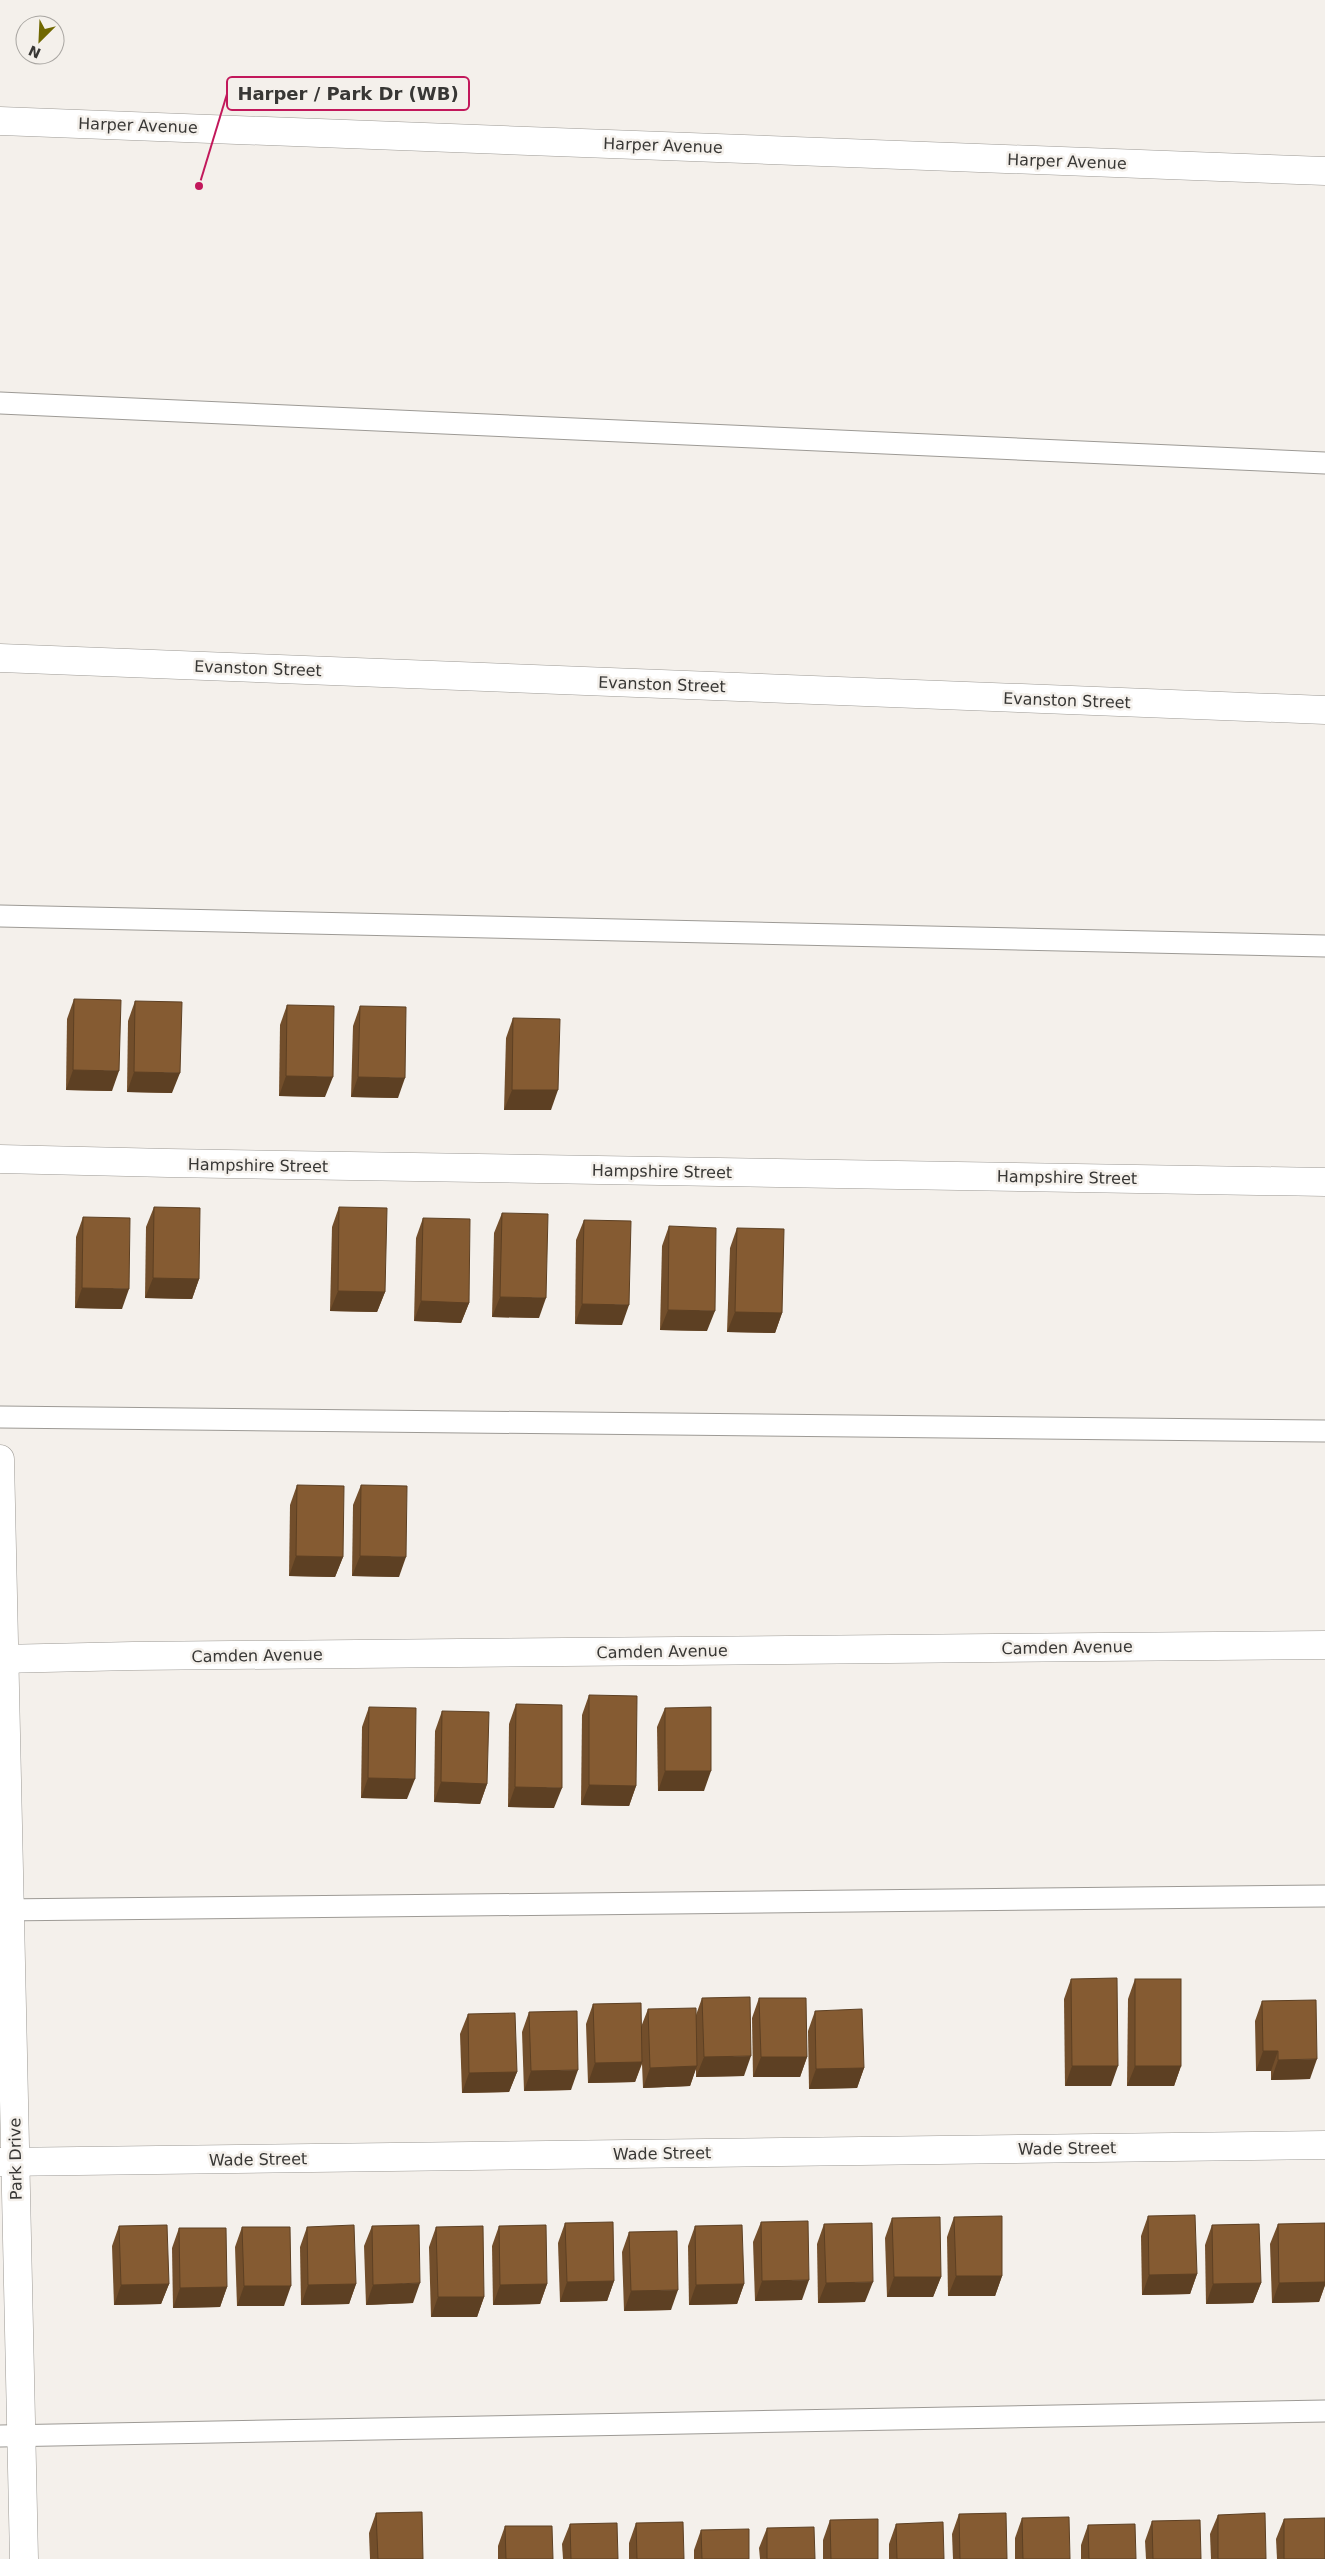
<svg xmlns="http://www.w3.org/2000/svg" width="1325" height="2559" viewBox="0 0 1325 2559" font-family="'DejaVu Sans',sans-serif">
<style>
.lines{fill:none;stroke-linecap:round;stroke-linejoin:round}
.lane-casing{stroke:#9d9a95;stroke-width:23}
.street-casing{stroke:#9d9a95;stroke-width:29}
.secondary-casing{stroke:#9d9a95;stroke-width:29}
.lane{stroke:#fff;stroke-width:21}
.street{stroke:#fff;stroke-width:28}
.secondary{stroke:#fff;stroke-width:28}
.wall{fill:#724e2b}
.shaded-wall{fill:#5d4023}
.building{fill:#855b32;stroke:#5d4023}
.labels{text-anchor:middle;stroke-width:5;stroke-linejoin:round;paint-order:stroke}
.street-label{font-size:16px;fill:#383735;stroke:#f4f0eb}
.leader{fill:none;stroke:#c2185b;stroke-width:2}
.callout-dot{fill:#c2185b;stroke:#f4f0eb;stroke-width:2}
.callout{fill:#f4f0eb;stroke:#c2185b;stroke-width:2}
.callout-label{font-size:18px;text-anchor:middle;font-weight:bold;fill:#383735}
</style>
<rect width="100%" height="100%" fill="#f4f0eb"/>
<g class="lines">
<!-- lane casing -->
<g class="lane-casing">
<g id="lane">
<path d="M0 403 1325 463"/>
<path d="M0 916 1325 946"/>
<path d="M0 1417 1325 1431"/>
<path d="M0 1910 1325 1896"/>
<path d="M0 2436 1325 2411"/>
</g>
</g>
<!-- street casing -->
<g class="street-casing">
<g id="street">
<path d="M0 658 1325 710"/>
<path d="M0 1159 168 1163 1325 1182"/>
<path d="M0 1459 24 2559"/>
<path d="M0 1659 133 1656 1325 1645"/>
<path d="M0 2162 1325 2145"/>
</g>
</g>
<!-- secondary casing -->
<g class="secondary-casing">
<path id="secondary" d="M0 121 1325 171"/>
</g>
<!-- lane -->
<use href="#lane" class="lane"/>
<!-- street -->
<use href="#street" class="street"/>
<!-- secondary -->
<use href="#secondary" class="secondary"/>
</g>
<!-- wall -->
<g class="wall">
<path d="M74 999 112 1091 66 1090 67 1019Z"/>
<path d="M135 1001 172 1093 127 1092 128 1021Z"/>
<path d="M287 1005 325 1097 279 1096 280 1025Z"/>
<path d="M360 1006 398 1098 351 1097 353 1026Z"/>
<path d="M513 1018 551 1110H504L506 1038Z"/>
<path d="M154 1207 199 1279 192 1299 145 1298 146 1227Z"/>
<path d="M339 1207 385 1292 377 1312 330 1311 332 1227Z"/>
<path d="M502 1213 539 1318 492 1317 494 1233Z"/>
<path d="M83 1217 122 1309 75 1308 76 1237Z"/>
<path d="M423 1218 469 1303 461 1323 414 1321 416 1238Z"/>
<path d="M584 1220 622 1325 575 1324 576 1240Z"/>
<path d="M669 1226 707 1331 660 1330 662 1246Z"/>
<path d="M737 1228 782 1313 775 1333 727 1332 730 1248Z"/>
<path d="M297 1485 343 1557 335 1577 289 1576 290 1505Z"/>
<path d="M361 1485 399 1577 352 1576 353 1505Z"/>
<path d="M589 1695 636 1786 629 1806 581 1805 582 1715Z"/>
<path d="M516 1704 554 1808 508 1807 509 1724Z"/>
<path d="M369 1707 407 1799 361 1798 362 1727Z"/>
<path d="M665 1708 704 1791H658L657 1727Z"/>
<path d="M442 1711 487 1784 480 1804 434 1802 435 1731Z"/>
<path d="M1071 1979 1111 2086H1065L1064 1999Z"/>
<path d="M1135 1979 1181 2066 1174 2086H1127L1128 1999Z"/>
<path d="M702 1998 744 2076 696 2077V2068L690 2086 643 2088 642 2064 635 2082 588 2083 586 2024 593 2004 641 2027 648 2009 696 2015Z"/>
<path d="M759 1998 807 2057 800 2077H753L752 2018Z"/>
<path d="M1262 2001 1310 2079 1271 2080V2071H1256L1255 2021Z"/>
<path d="M815 2011 864 2068 857 2088 809 2089 808 2031Z"/>
<path d="M529 2012 571 2090 524 2091 522 2032Z"/>
<path d="M468 2014 517 2072 509 2092 462 2093 460 2034Z"/>
<path d="M1148 2216 1197 2274 1190 2294 1142 2295 1141 2236Z"/>
<path d="M954 2217 1002 2276 995 2296H948L947 2237Z"/>
<path d="M892 2218 941 2277 933 2297H887L885 2238Z"/>
<path d="M761 2222 802 2300 755 2301 753 2242Z"/>
<path d="M565 2223 614 2281 607 2301 560 2302 558 2243Z"/>
<path d="M824 2224 865 2302 818 2303 817 2244Z"/>
<path d="M1278 2224 1325 2239V2285L1319 2302 1272 2303 1270 2244Z"/>
<path d="M1212 2225 1261 2283 1253 2303 1206 2304 1205 2245Z"/>
<path d="M119 2226 169 2284 161 2304 114 2305 112 2246Z"/>
<path d="M372 2226 413 2303 366 2305 364 2246Z"/>
<path d="M499 2226 547 2284 540 2304 493 2305 492 2246Z"/>
<path d="M695 2226 744 2284 737 2304 689 2305 688 2246Z"/>
<path d="M242 2227 284 2306H237L235 2247Z"/>
<path d="M307 2227 356 2284 349 2304 301 2305 300 2247Z"/>
<path d="M436 2227 484 2297 477 2317H431L429 2247Z"/>
<path d="M179 2228 227 2287 220 2307 173 2308 172 2248Z"/>
<path d="M629 2232 671 2310 624 2311 622 2252Z"/>
<path d="M376 2513 423 2559H370L369 2533Z"/>
<path d="M959 2514 1007 2559H953L952 2534Z"/>
<path d="M1218 2515 1266 2559H1211L1210 2534Z"/>
<path d="M1022 2518 1070 2559H1015V2538Z"/>
<path d="M1284 2519 1325 2559H1277L1276 2539Z"/>
<path d="M830 2520 878 2559H823V2540Z"/>
<path d="M1152 2521 1201 2559H1146L1145 2541Z"/>
<path d="M636 2523 684 2559H629V2543Z"/>
<path d="M570 2524 618 2559H563L562 2544Z"/>
<path d="M896 2524 944 2559H889V2544Z"/>
<path d="M1088 2525 1136 2559H1081V2545Z"/>
<path d="M505 2526 553 2559H498V2546Z"/>
<path d="M767 2528 815 2559H760L759 2548Z"/>
<path d="M701 2530 749 2559H694V2550Z"/>
</g>
<!-- shaded-wall -->
<g class="shaded-wall">
<path d="M73 1070 119 1071 112 1091 66 1090Z"/>
<path d="M134 1072 180 1073 172 1093 127 1092Z"/>
<path d="M286 1076 333 1077 325 1097 279 1096Z"/>
<path d="M358 1077 405 1078 398 1098 351 1097Z"/>
<path d="M512 1090H558L551 1110H504Z"/>
<path d="M153 1278 199 1279 192 1299 145 1298Z"/>
<path d="M82 1288 129 1289 122 1309 75 1308Z"/>
<path d="M338 1291 385 1292 377 1312 330 1311Z"/>
<path d="M500 1297 546 1298 539 1318 492 1317Z"/>
<path d="M421 1301 469 1303 461 1323 414 1321Z"/>
<path d="M582 1304 629 1305 622 1325 575 1324Z"/>
<path d="M668 1310 715 1311 707 1331 660 1330Z"/>
<path d="M735 1312 782 1313 775 1333 727 1332Z"/>
<path d="M296 1556 343 1557 335 1577 289 1576Z"/>
<path d="M360 1556 406 1557 399 1577 352 1576Z"/>
<path d="M665 1771H711L704 1791H658Z"/>
<path d="M368 1778 415 1779 407 1799 361 1798Z"/>
<path d="M441 1782 487 1784 480 1804 434 1802Z"/>
<path d="M589 1785 636 1786 629 1806 581 1805Z"/>
<path d="M515 1787 562 1788 554 1808 508 1807Z"/>
<path d="M1263 2051H1278L1271 2071H1256Z"/>
<path d="M751 2056 744 2076 696 2077 704 2057Z"/>
<path d="M761 2057H807L800 2077H753Z"/>
<path d="M1317 2059 1310 2079 1271 2080 1278 2060Z"/>
<path d="M642 2062 635 2082 588 2083 595 2063Z"/>
<path d="M697 2066 690 2086 643 2088 650 2068Z"/>
<path d="M1072 2066H1118L1111 2086H1065Z"/>
<path d="M1135 2066H1181L1174 2086H1127Z"/>
<path d="M864 2068 857 2088 809 2089 816 2069Z"/>
<path d="M578 2070 571 2090 524 2091 531 2071Z"/>
<path d="M517 2072 509 2092 462 2093 469 2073Z"/>
<path d="M1197 2274 1190 2294 1142 2295 1149 2275Z"/>
<path d="M956 2276H1002L995 2296H948Z"/>
<path d="M894 2277H941L933 2297H887Z"/>
<path d="M809 2280 802 2300 755 2301 762 2281Z"/>
<path d="M614 2281 607 2301 560 2302 567 2282Z"/>
<path d="M873 2282 865 2302 818 2303 826 2283Z"/>
<path d="M1325 2282V2285L1319 2302 1272 2303 1279 2283Z"/>
<path d="M420 2283 413 2303 366 2305 373 2285Z"/>
<path d="M1261 2283 1253 2303 1206 2304 1213 2284Z"/>
<path d="M169 2284 161 2304 114 2305 121 2285Z"/>
<path d="M356 2284 349 2304 301 2305 308 2285Z"/>
<path d="M547 2284 540 2304 493 2305 500 2285Z"/>
<path d="M744 2284 737 2304 689 2305 696 2285Z"/>
<path d="M244 2286H291L284 2306H237Z"/>
<path d="M227 2287 220 2307 173 2308 180 2288Z"/>
<path d="M678 2290 671 2310 624 2311 631 2291Z"/>
<path d="M438 2297H484L477 2317H431Z"/>
</g>
<!-- building -->
<g class="building">
<path d="M74 999 121 1000 119 1071 73 1070Z"/>
<path d="M135 1001 182 1002 180 1073 134 1072Z"/>
<path d="M287 1005 334 1006 333 1077 286 1076Z"/>
<path d="M360 1006 406 1007 405 1078 358 1077Z"/>
<path d="M513 1018 560 1019 558 1090H512Z"/>
<path d="M154 1207 200 1208 199 1279 153 1278Z"/>
<path d="M339 1207 387 1208 385 1292 338 1291Z"/>
<path d="M502 1213 548 1214 546 1298 500 1297Z"/>
<path d="M83 1217 130 1218 129 1289 82 1288Z"/>
<path d="M423 1218 470 1219 469 1303 421 1301Z"/>
<path d="M584 1220 631 1221 629 1305 582 1304Z"/>
<path d="M669 1226 716 1228 715 1311 668 1310Z"/>
<path d="M737 1228 784 1229 782 1313 735 1312Z"/>
<path d="M297 1485 344 1486 343 1557 296 1556Z"/>
<path d="M361 1485 407 1486 406 1557 360 1556Z"/>
<path d="M589 1695 637 1696 636 1786 589 1785Z"/>
<path d="M516 1704 562 1705V1788L515 1787Z"/>
<path d="M369 1707 416 1708 415 1779 368 1778Z"/>
<path d="M711 1707V1771H665V1708Z"/>
<path d="M442 1711 489 1712 487 1784 441 1782Z"/>
<path d="M1117 1978 1118 2066H1072L1071 1979Z"/>
<rect x="1135" y="1979" width="46" height="87"/>
<path d="M750 1997 751 2056 704 2057 702 1998Z"/>
<path d="M759 1998H806L807 2057H761Z"/>
<path d="M1316 2000 1317 2059 1278 2060V2051H1263L1262 2001Z"/>
<path d="M641 2003 642 2062 595 2063 593 2004Z"/>
<path d="M696 2008 697 2066 650 2068 648 2009Z"/>
<path d="M862 2009 864 2068 816 2069 815 2011Z"/>
<path d="M577 2011 578 2070 531 2071 529 2012Z"/>
<path d="M515 2013 517 2072 469 2073 468 2014Z"/>
<path d="M1195 2215 1197 2274 1149 2275 1148 2216Z"/>
<path d="M1002 2216V2276H956L954 2217Z"/>
<path d="M940 2217 941 2277H894L892 2218Z"/>
<path d="M808 2221 809 2280 762 2281 761 2222Z"/>
<path d="M613 2222 614 2281 567 2282 565 2223Z"/>
<path d="M872 2223 873 2282 826 2283 824 2224Z"/>
<path d="M1325 2223V2282L1279 2283 1278 2224Z"/>
<path d="M1259 2224 1261 2283 1213 2284 1212 2225Z"/>
<path d="M167 2225 169 2284 121 2285 119 2226Z"/>
<path d="M354 2225 356 2284 308 2285 307 2227Z"/>
<path d="M419 2225 420 2283 373 2285 372 2226Z"/>
<path d="M546 2225 547 2284 500 2285 499 2226Z"/>
<path d="M742 2225 744 2284 696 2285 695 2226Z"/>
<path d="M483 2226 484 2297H438L436 2227Z"/>
<path d="M242 2227H290L291 2286H244Z"/>
<path d="M179 2228H226L227 2287 180 2288Z"/>
<path d="M677 2231 678 2290 631 2291 629 2232Z"/>
<path d="M422 2512 423 2559H378L376 2513Z"/>
<path d="M1006 2513 1007 2559H960L959 2514Z"/>
<path d="M1265 2513 1266 2559H1218V2515Z"/>
<path d="M1069 2517 1070 2559H1023L1022 2518Z"/>
<path d="M1325 2518V2559H1284V2519Z"/>
<path d="M878 2519V2559H831L830 2520Z"/>
<path d="M1200 2520 1201 2559H1153L1152 2521Z"/>
<path d="M683 2522 684 2559H637L636 2523Z"/>
<path d="M943 2522 944 2559H897L896 2524Z"/>
<path d="M617 2523 618 2559H571L570 2524Z"/>
<path d="M1135 2524 1136 2559H1089L1088 2525Z"/>
<path d="M505 2526H552L553 2559H506Z"/>
<path d="M814 2527 815 2559H767V2528Z"/>
<path d="M749 2529V2559H702L701 2530Z"/>
</g>
<g class="labels">
<!-- street labels -->
<g class="street-label">
<text transform="translate(138 125) rotate(2)" y="6">Harper Avenue</text>
<text transform="translate(663 145) rotate(2)" y="6">Harper Avenue</text>
<text transform="translate(1067 161) rotate(2)" y="6">Harper Avenue</text>
<text transform="translate(258 668) rotate(2)" y="6">Evanston Street</text>
<text transform="translate(662 684) rotate(2)" y="6">Evanston Street</text>
<text transform="translate(1067 700) rotate(2)" y="6">Evanston Street</text>
<text transform="translate(258 1165) rotate(1)" y="6">Hampshire Street</text>
<text transform="translate(662 1171) rotate(1)" y="6">Hampshire Street</text>
<text transform="translate(1067 1177) rotate(1)" y="6">Hampshire Street</text>
<text transform="translate(1067 1647) rotate(-1)" y="6">Camden Avenue</text>
<text transform="translate(662 1651) rotate(-1)" y="6">Camden Avenue</text>
<text transform="translate(257 1655) rotate(-1)" y="6">Camden Avenue</text>
<text transform="translate(1067 2148) rotate(-1)" y="6">Wade Street</text>
<text transform="translate(662 2153) rotate(-1)" y="6">Wade Street</text>
<text transform="translate(15 2159) rotate(-91)" y="6">Park Drive</text>
<text transform="translate(258 2159) rotate(-1)" y="6">Wade Street</text>
</g>
</g>
<!-- callouts -->
<path class="leader" d="M199 186L227 94"/>
<circle class="callout-dot" cx="199" cy="186" r="5"/>
<rect class="callout" x="227" y="77" width="242" height="33" rx="5"/>
<g class="callout-label">
<text x="348" y="100">Harper / Park Dr (WB)</text>
</g>
<!-- north arrow -->
<g transform="translate(40 40) rotate(204)"><circle r="24" fill="#f4f0eb" stroke="#a9a6a2"/>
<path d="M0-4L9 19L0 12L-9 19Z" fill="#706700"/>
<text y="-8" font-size="14" font-weight="bold" text-anchor="middle" fill="#383735">N</text>
</g>
</svg>
